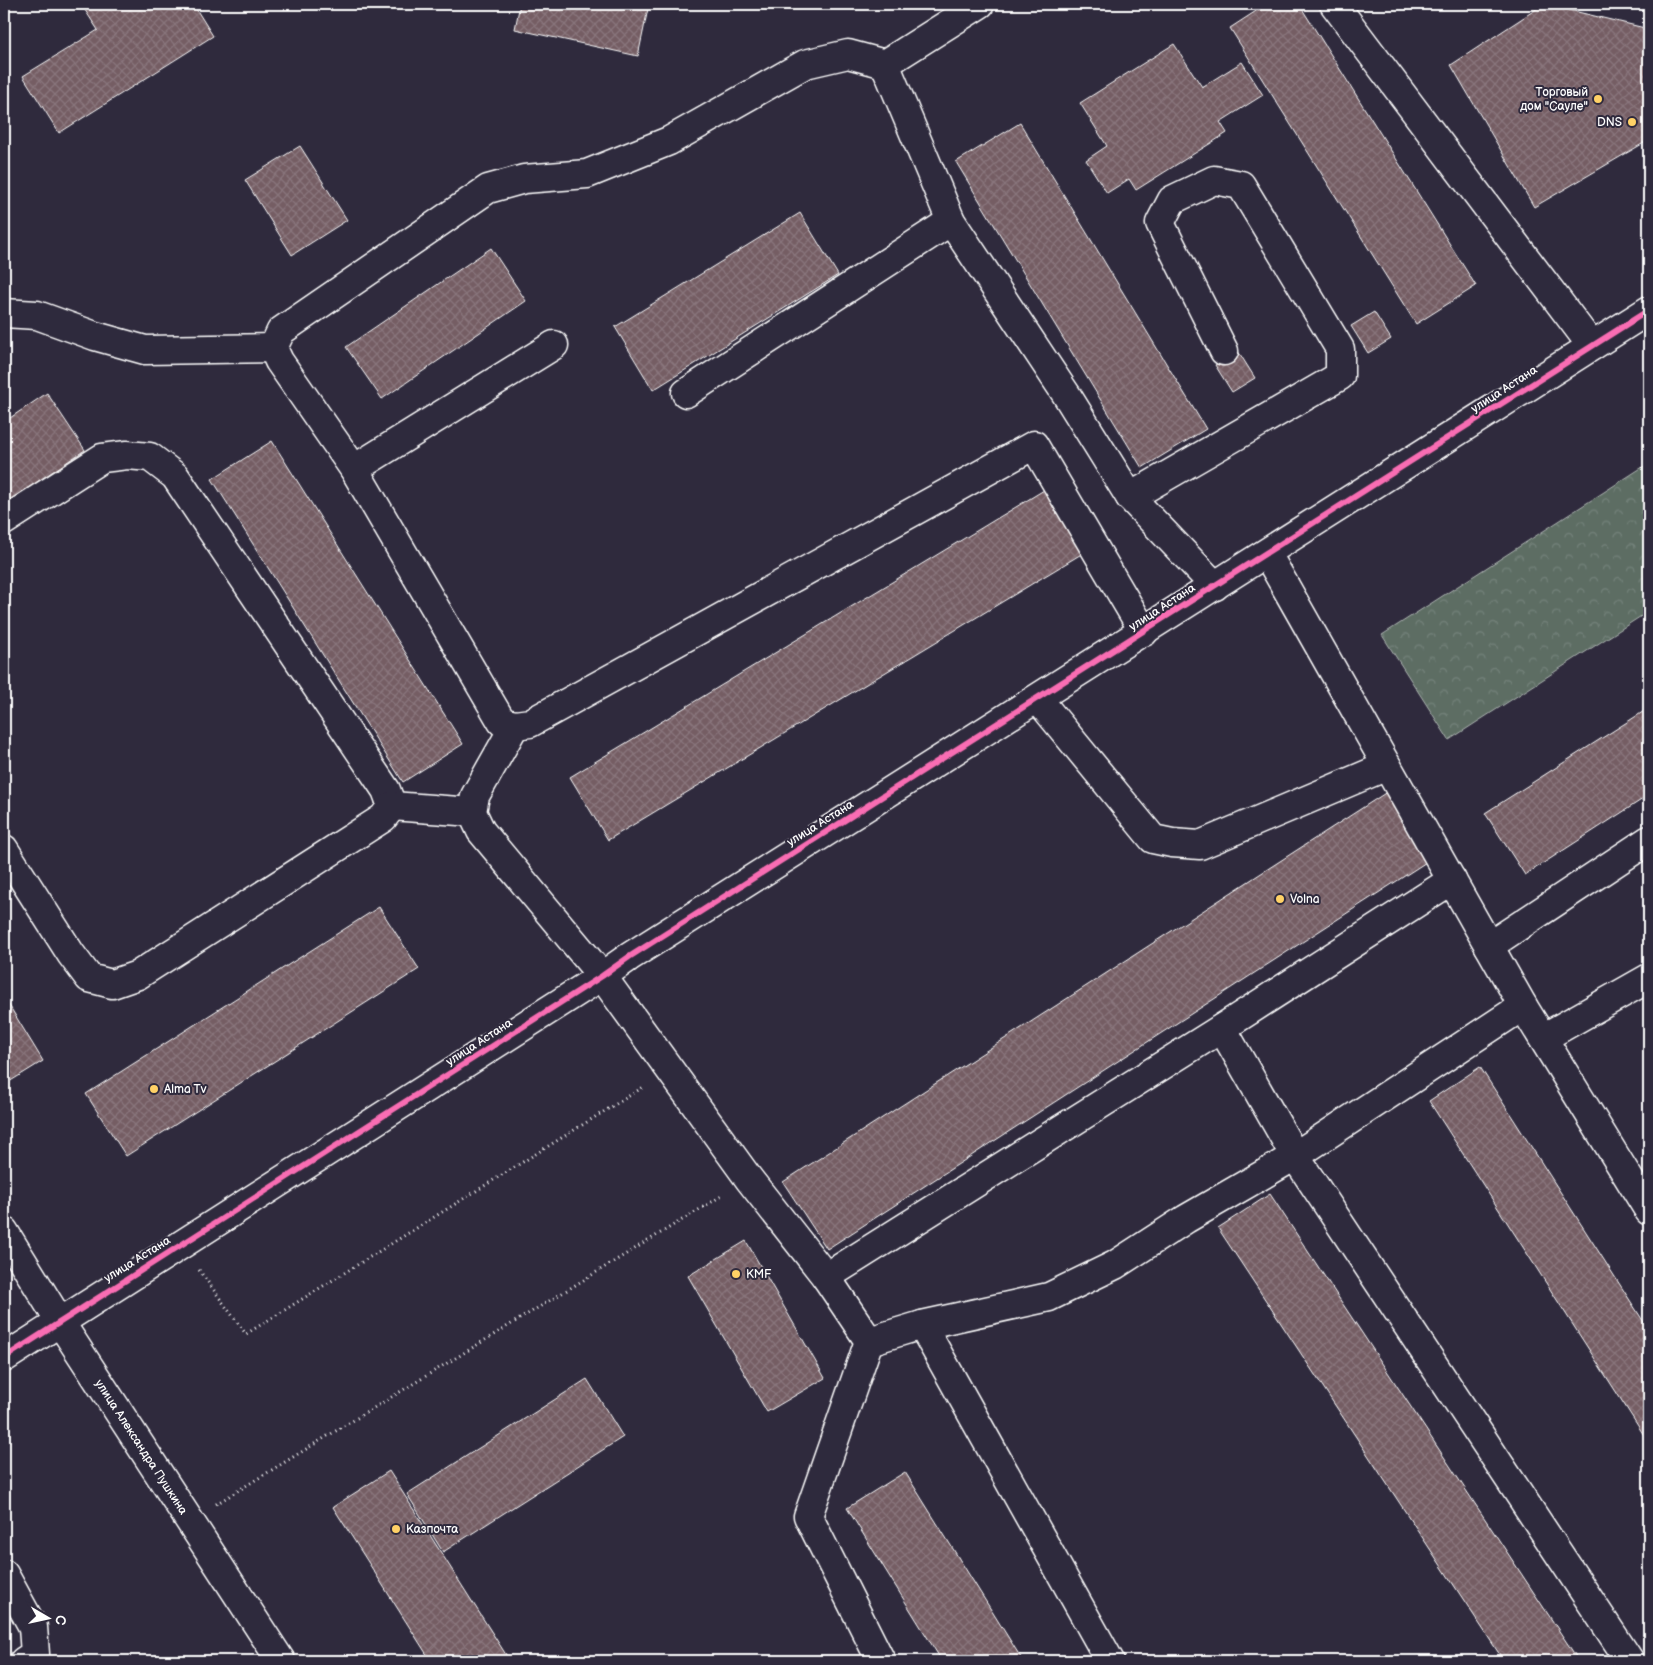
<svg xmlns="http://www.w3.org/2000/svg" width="1653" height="1665" viewBox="0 0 1653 1665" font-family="'Balsamiq Sans',sans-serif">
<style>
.forest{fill:url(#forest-crowns);stroke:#aeb6b2}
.building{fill:url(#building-cross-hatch);stroke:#fff}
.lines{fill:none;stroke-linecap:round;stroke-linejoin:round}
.minor-casing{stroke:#fff;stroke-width:31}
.path{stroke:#fff;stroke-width:3;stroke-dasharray:1 4;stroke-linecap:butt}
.minor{stroke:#2f2a3d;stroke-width:28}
.cycleway-casing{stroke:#2f2a3d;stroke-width:9}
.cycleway{stroke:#f96db3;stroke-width:6}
.poi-dot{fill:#ffd166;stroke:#2f2a3d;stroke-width:2}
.labels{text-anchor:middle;stroke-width:4;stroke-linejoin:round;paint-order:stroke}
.poi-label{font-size:12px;fill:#fff;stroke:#2f2a3d;text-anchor:start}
.street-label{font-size:12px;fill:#fff;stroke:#2f2a3d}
</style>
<defs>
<pattern id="forest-crowns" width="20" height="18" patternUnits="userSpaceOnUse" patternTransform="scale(1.25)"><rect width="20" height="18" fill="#5d6d64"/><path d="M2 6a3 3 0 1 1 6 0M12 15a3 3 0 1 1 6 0" fill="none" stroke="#75837b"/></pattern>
<pattern id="building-cross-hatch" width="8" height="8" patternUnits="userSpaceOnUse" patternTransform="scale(1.25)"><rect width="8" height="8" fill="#745d64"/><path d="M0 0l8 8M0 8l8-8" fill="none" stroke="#89757b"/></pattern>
</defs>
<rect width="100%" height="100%" fill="#2f2a3d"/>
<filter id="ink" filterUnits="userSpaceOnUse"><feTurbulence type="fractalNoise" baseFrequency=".02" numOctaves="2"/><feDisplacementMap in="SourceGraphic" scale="10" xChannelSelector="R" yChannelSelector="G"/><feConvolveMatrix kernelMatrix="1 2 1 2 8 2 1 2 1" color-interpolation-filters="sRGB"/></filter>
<g filter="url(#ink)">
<!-- forest -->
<path class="forest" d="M1649 463V611L1449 740 1382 635Z"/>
<!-- building -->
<g class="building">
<path d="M81 4H193L213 36 59 133 23 76 98 30Z"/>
<path d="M520 4H649L638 56 515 29Z"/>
<path d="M1267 4H1299L1476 286 1416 324 1230 28Z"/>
<path d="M1544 4 1649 29V140L1534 207 1451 65Z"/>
<path d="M1174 44 1202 87 1242 62 1263 95 1220 122 1227 133 1136 190 1129 179 1107 193 1086 160 1107 146 1080 103Z"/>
<path d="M1020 123 1206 429 1142 468 956 162Z"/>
<path d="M300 146 347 220 292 255 245 180Z"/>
<path d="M800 213 838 275 653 390 615 327Z"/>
<path d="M491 248 526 301 382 399 346 347Z"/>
<path d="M1374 312 1391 339 1368 353 1351 326Z"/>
<path d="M1238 351 1255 378 1232 392 1215 365Z"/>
<path d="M47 393 85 450 4 504V422Z"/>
<path d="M272 441 463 744 403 782 212 479Z"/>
<path d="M1054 484 1093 547 608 840 570 777Z"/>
<path d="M1649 708V795L1525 875 1485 813Z"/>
<path d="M1390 790 1434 857 827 1249 783 1182Z"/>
<path d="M379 907 419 969 126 1156 86 1094Z"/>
<path d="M4 997 43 1061 4 1085Z"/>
<path d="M1480 1067 1649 1330V1443L1429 1101Z"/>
<path d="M1270 1194 1579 1661H1504L1218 1228Z"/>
<path d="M746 1241 825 1378 767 1412 688 1276Z"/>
<path d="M587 1379 623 1437 443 1552 407 1494Z"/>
<path d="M389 1471 510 1661H431L333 1507Z"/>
<path d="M905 1472 1023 1661H942L847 1508Z"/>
</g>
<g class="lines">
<!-- minor casing -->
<g class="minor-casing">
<g id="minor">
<path d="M980 4 885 64 848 54 805 64 669 141 587 174 524 179 488 189 281 331 273 348 279 361 354 469 502 722 515 725 530 723 1034 445 1144 632"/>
<path d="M1334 4 1592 346"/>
<path d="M885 64 951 221 1066 394 1130 497 1215 586"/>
<path d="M4 313 37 315 95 336 145 350 273 348"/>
<path d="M686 393 951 221"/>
<path d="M354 469 554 345"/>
<path d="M1130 497 1340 376V349L1241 185 1214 180 1172 200 1160 223 1224 351"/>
<path d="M4 521 102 458 127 455 150 457 175 476 386 790 392 806"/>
<path d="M1267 554 1523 1006 1295 1156 1630 1661"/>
<path d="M1038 699 1153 839 1172 843 1200 845 1387 766"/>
<path d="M515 725 475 796 472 812 481 831 602 976 749 1179 826 1277 869 1341 808 1516 881 1661"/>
<path d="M392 806 472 812"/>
<path d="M4 849 71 954 89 978 112 984 138 975 383 818 392 806"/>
<path d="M1489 946 1649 840"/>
<path d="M1523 1006 1649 1211"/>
<path d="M1222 1028 1452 880"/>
<path d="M1543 1038 1649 978"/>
<path id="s1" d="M4 1231 60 1322 281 1661"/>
<path d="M826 1277 1222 1028 1295 1156 1186 1219 1115 1265 1049 1297 922 1325 869 1341"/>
<path d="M922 1325 1110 1661"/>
<path d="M4 1358 602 976 629 957 1649 310"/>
<path d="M4 1574 33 1627 35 1654 24 1661"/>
</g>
</g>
<!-- path -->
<g class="path">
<path d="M199 1270 246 1334 645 1086"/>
<path d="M216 1504 723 1195"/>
</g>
<!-- minor -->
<use href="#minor" class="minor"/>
<!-- cycleway casing -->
<g class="cycleway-casing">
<path id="cycleway" d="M4 1358 602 976 629 957 1649 310"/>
</g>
<!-- cycleway -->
<use href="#cycleway" class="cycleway"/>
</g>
</g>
<!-- markers -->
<g class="poi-dot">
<circle cx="1598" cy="99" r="5"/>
<circle cx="1632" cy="122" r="5"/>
<circle cx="1280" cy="899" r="5"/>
<circle cx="154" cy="1089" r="5"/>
<circle cx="736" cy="1274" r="5"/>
<circle cx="396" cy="1529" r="5"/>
</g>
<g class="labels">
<!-- poi labels -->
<g class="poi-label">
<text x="1588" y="96" text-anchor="end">Торговый<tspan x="1588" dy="14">дом "Сауле"</tspan></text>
<text x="1622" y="126" text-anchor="end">DNS</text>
<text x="1290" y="903">Volna</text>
<text x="164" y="1093">Alma Tv</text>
<text x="746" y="1278">KMF</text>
<text x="406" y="1533">Казпочта</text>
</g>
<!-- street labels -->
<g class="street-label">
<text transform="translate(1504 389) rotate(-33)" y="4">улица Астана</text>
<text transform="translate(1162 607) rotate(-33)" y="4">улица Астана</text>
<text transform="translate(820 823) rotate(-32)" y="4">улица Астана</text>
<text transform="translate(479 1042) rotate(-33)" y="4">улица Астана</text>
<text transform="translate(137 1259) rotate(-32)" y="4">улица Астана</text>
<text dy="4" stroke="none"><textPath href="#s1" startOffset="256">улица Александра Пушкина</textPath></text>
</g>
</g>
<!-- margin -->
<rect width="1653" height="1665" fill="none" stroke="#2f2a3d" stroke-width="20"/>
<rect x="10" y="10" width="1633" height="1645" fill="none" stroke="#fff" stroke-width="2" filter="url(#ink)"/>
<!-- north arrow -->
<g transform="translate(48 1618) rotate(99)" stroke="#2f2a3d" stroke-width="4" paint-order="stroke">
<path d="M0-4L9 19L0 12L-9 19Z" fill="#ffffff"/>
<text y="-8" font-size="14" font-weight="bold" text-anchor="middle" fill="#ffffff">С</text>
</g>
</svg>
